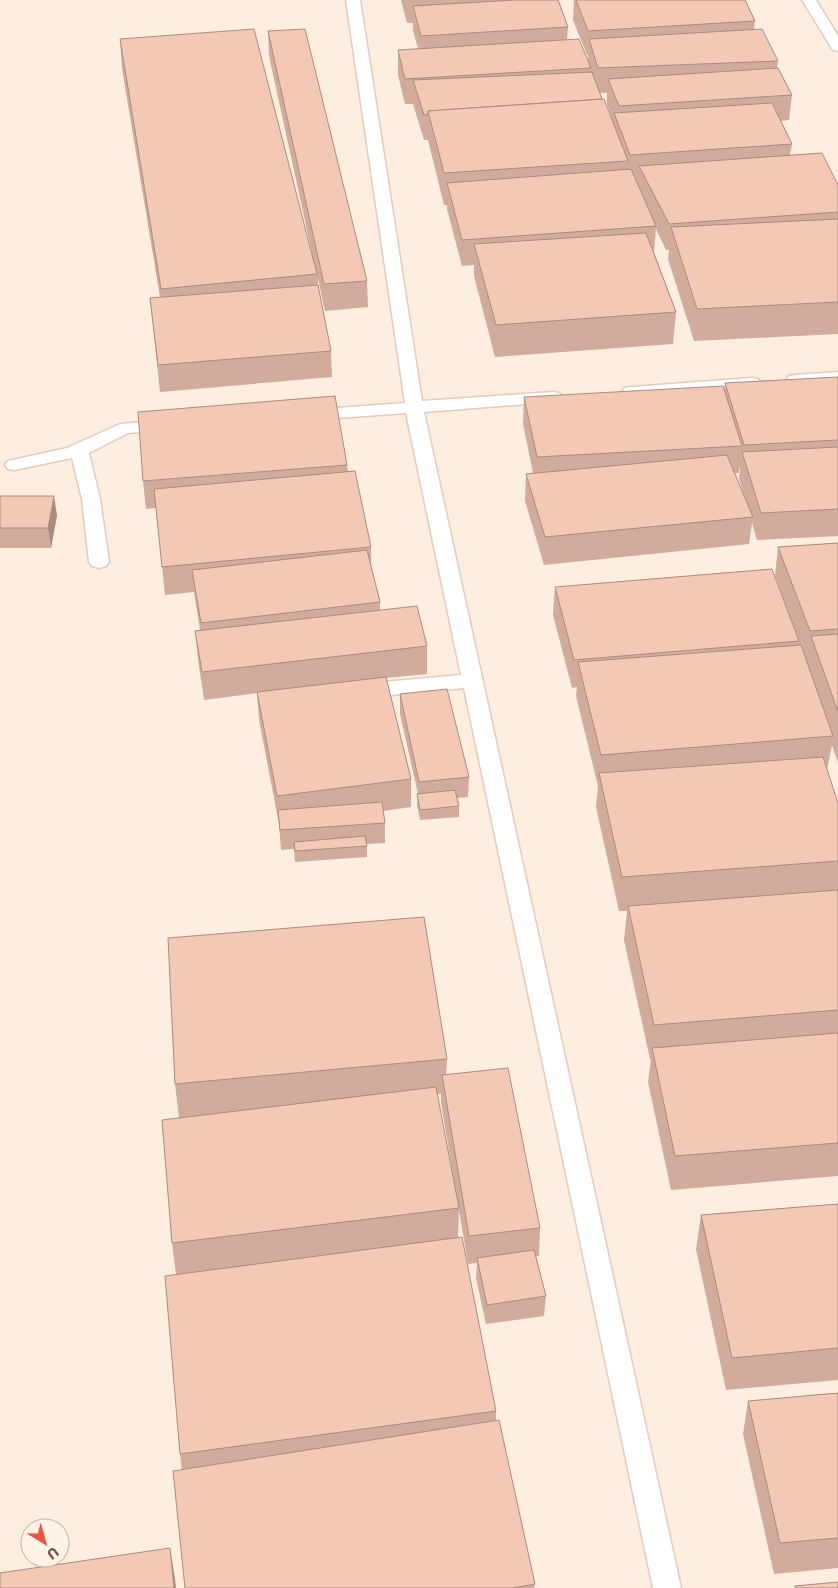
<svg xmlns="http://www.w3.org/2000/svg" width="838" height="1588" viewBox="0 0 838 1588" font-family="Commissioner,sans-serif">
<style>
.lines{fill:none;stroke-linecap:round;stroke-linejoin:round}
.lane-casing{stroke:#e3cbbe;stroke-width:3}
.lane{fill:#fff;fill-rule:evenodd}
.wall{fill:#d1ac9c;fill-rule:evenodd}
.shaded-wall{fill:#aa8c7f}
.building{fill:#f3c8b5;stroke:#aa8c7f}
</style>
<rect width="100%" height="100%" fill="#fdeedf"/>
<g class="lines">
<!-- lane casing -->
<g class="lane-casing">
<g id="lane">
<path d="M346 0H360L422 401 553 392 559 393 562 397 559 401 553 402 424 412 681 1588H653L464 688 361 698 354 696 351 691 354 686 361 684 461 675 406 413 309 420 303 419 300 415 303 411 309 410 405 403Z"/>
<path d="M802 0H816L838 36V51L833 50Z"/>
<path d="M838 372V382L795 385 789 384 786 380 789 376 795 375Z"/>
<path d="M752 378 758 379 761 383 758 387 631 397 625 396 622 392 625 388 631 387Z"/>
<path d="M169 420 175 421 178 425 175 429 128 433 89 453 100 499 109 562 106 566 99 568 92 566 89 562 82 499 72 458 14 470 8 469 5 465 8 461 67 448 120 424Z"/>
</g>
</g>
<!-- lane -->
<use href="#lane" class="lane"/>
</g>
<!-- wall -->
<g class="wall">
<path d="M401 0H558L568 27 567 40 588 61V55H587L573 20 574 0H745L755 21 754 29 778 61 777 68 792 95 789 120 780 121 792 144 790 155 838 185V334L694 341 668 259 669 250H666L656 229 654 252 676 312 673 344 495 357 474 276V265L462 266 447 209V205H444L428 140H424L413 104H405L398 75V50L418 49 413 30V23H407ZM599 93H607V104L613 121V123Z"/>
<path d="M268 31 367 281 368 307 325 311 318 279V286L331 351 332 377 160 392 150 298 160 297 122 69 120 39 312 253 269 56Z"/>
<path d="M838 377V536L757 540 752 523 749 544 544 565 525 501 526 474 533 473 523 424 524 397 724 391 725 383ZM739 467 740 470 739 479 744 495 735 473H739Z"/>
<path d="M347 465 348 472 371 547V568L380 602V610L427 646V674L386 678 411 779V807L383 811 385 823V843L367 844V857L295 862 294 849 281 850 279 824 259 720 257 693 204 700 198 659 195 631 200 630 194 592 165 595 156 508 146 509 143 481Z"/>
<path d="M0 496 57 515 51 548H0Z"/>
<path d="M838 543V763L832 745 827 770 838 803V1176L671 1190 648 1082 651 1059H650L624 940 627 911H619L596 807 598 786 576 696 577 687 572 688 553 615 555 587 796 634 775 575 778 547Z"/>
<path d="M400 694 469 777 468 797 457 798 459 806V817L420 820 417 805 418 794 400 714Z"/>
<path d="M447 1059 446 1074 540 1228 539 1256H536L546 1296 544 1316 486 1324 476 1278 477 1263 468 1264 441 1103V1094H437L459 1208 458 1238 496 1411V1420L535 1584 534 1588H185L182 1470 180 1454 176 1274 172 1243 179 1118 175 1084Z"/>
<path d="M838 1204V1380L726 1390 696 1249 701 1215Z"/>
<path d="M838 1393V1568L774 1574 743 1434 748 1401Z"/>
</g>
<!-- shaded-wall -->
<g class="shaded-wall">
<path d="M54 496 57 515 51 548 48 528Z"/>
<path d="M170 1548 175 1579 176 1588H174Z"/>
</g>
<!-- building -->
<g class="building">
<path d="M515 0H558L568 27 421 36 413 6Z"/>
<path d="M576 0H745L755 21 588 31Z"/>
<path d="M254 29 317 274 161 289 120 39Z"/>
<path d="M305 29 367 281 324 284 268 31Z"/>
<path d="M762 29 778 61 598 68 589 39Z"/>
<path d="M579 39 591 68 405 79 398 50Z"/>
<path d="M778 68 792 95 619 106 608 79Z"/>
<path d="M592 72 602 99 428 111V114L424 115 413 80Z"/>
<path d="M604 99 628 161 444 173 428 111Z"/>
<path d="M772 103 792 144 630 155 614 113Z"/>
<path d="M822 153 838 185V212L669 224 639 166Z"/>
<path d="M631 169 656 226 462 240 447 183Z"/>
<path d="M838 219V302L697 309 671 227Z"/>
<path d="M646 233 676 312 496 325 474 244Z"/>
<path d="M318 285 331 351 158 365 150 298Z"/>
<path d="M838 377V440L744 445 725 383Z"/>
<path d="M723 386 742 446 537 457 524 397Z"/>
<path d="M335 396 347 465 143 481 138 412Z"/>
<path d="M838 447V509L761 513 742 452Z"/>
<path d="M727 455 753 517 545 537 526 474Z"/>
<path d="M355 471 371 547 162 567 154 489Z"/>
<path d="M0 496H54L48 528H0Z"/>
<path d="M838 543V629L810 631 778 547Z"/>
<path d="M367 550 380 602 201 623 192 570Z"/>
<path d="M772 569 799 641 574 660 555 587Z"/>
<path d="M417 606 427 646 202 672 195 631Z"/>
<path d="M838 634V712L811 636Z"/>
<path d="M801 645 833 736 601 755 578 662Z"/>
<path d="M386 677 411 779 277 796 257 692Z"/>
<path d="M447 689 469 777 419 782 400 694Z"/>
<path d="M823 757 838 803V861L622 877 599 773Z"/>
<path d="M455 790 459 806 420 810 417 794Z"/>
<path d="M382 802 385 823 280 830 278 810Z"/>
<path d="M365 836 367 846 295 851 294 842Z"/>
<path d="M838 890V1010L654 1025 628 906Z"/>
<path d="M424 917 447 1059 175 1084 168 938Z"/>
<path d="M838 1033V1143L675 1156 652 1048Z"/>
<path d="M508 1068 540 1228 469 1236 442 1075Z"/>
<path d="M436 1087 459 1208 172 1243 162 1120Z"/>
<path d="M838 1204V1348L732 1358 701 1215Z"/>
<path d="M462 1237 496 1411 180 1454 165 1276Z"/>
<path d="M534 1250 546 1296 487 1305 477 1258Z"/>
<path d="M838 1393V1538L780 1543 748 1401Z"/>
<path d="M499 1420 535 1584 512 1588H185L173 1471Z"/>
<path d="M170 1548 174 1588H0V1573Z"/>
<path d="M838 1582V1588H795V1586Z"/>
</g>
<!-- north arrow -->
<g transform="translate(45 1543) rotate(143)"><circle r="24" fill="#fff3e6" stroke="#c7b3a6"/>
<path d="M0-4L9 19L0 12L-9 19Z" fill="#ec553e"/>
<text y="-8" font-size="14" font-weight="bold" text-anchor="middle" fill="#745246">U</text>
</g>
</svg>
